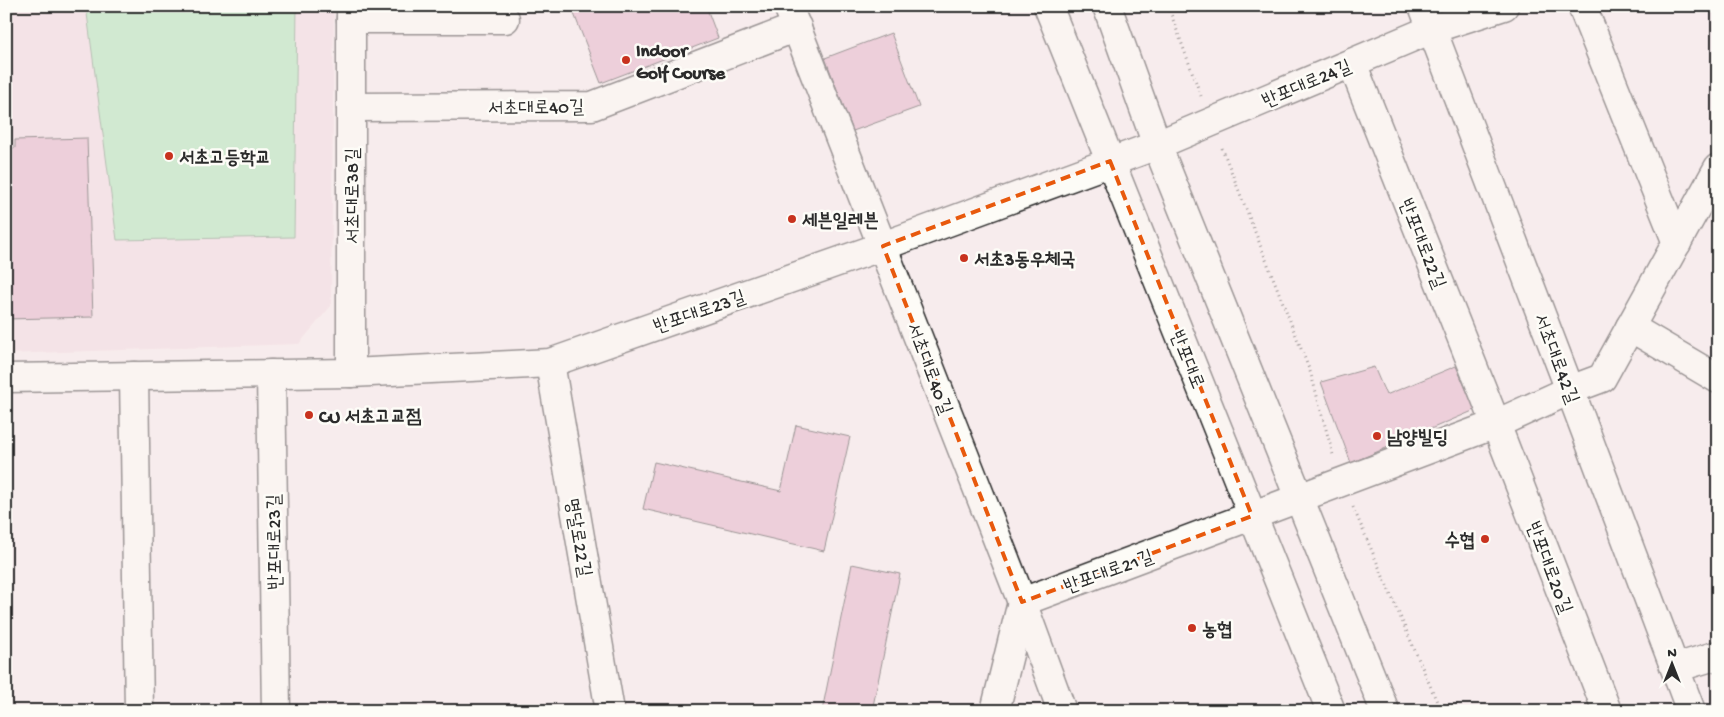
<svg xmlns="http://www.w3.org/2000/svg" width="1724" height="717" viewBox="0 0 1724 717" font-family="'Gochi Hand','Poor Story',sans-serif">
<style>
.built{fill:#f0d8e0}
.green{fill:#a2e5af;stroke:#66886d}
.building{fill:#e1abc3;stroke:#2b2b2b}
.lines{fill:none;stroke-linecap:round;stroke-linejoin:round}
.minor-casing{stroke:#2b2b2b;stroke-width:31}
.major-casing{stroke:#2b2b2b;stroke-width:31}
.path{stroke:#2b2b2b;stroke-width:3;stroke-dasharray:1 4;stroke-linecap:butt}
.minor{stroke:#fdfcf7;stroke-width:28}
.major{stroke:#fdfcf7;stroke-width:28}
.marked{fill:none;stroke:#e8590c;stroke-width:4;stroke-dasharray:10 6;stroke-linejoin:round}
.poi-dot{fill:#c8321e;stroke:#fdfcf7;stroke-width:2}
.labels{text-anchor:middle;stroke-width:5;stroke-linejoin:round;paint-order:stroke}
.poi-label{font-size:19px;font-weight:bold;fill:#2b2b2b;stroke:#fdfcf7;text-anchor:start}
.street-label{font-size:19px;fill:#2b2b2b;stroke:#fdfcf7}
</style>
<rect width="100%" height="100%" fill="#f7eced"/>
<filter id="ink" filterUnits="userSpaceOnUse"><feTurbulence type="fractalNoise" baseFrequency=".02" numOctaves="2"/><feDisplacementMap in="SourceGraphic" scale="10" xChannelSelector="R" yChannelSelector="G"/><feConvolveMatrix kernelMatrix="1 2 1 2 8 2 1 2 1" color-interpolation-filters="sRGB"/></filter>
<g filter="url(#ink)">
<!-- built -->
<path class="built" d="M6 6H334L331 306 299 344 6 354Z"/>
<!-- green -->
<path class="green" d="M86 6H297L294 237 117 240Z"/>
<!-- building -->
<g class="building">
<path d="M571 6H706L718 38 601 83Z"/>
<path d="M891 33 919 107 853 131 825 58Z"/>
<path d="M87 138 93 317 6 319V148H15V140Z"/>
<path d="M1456 366 1475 410 1351 463 1321 382 1374 367 1386 395Z"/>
<path d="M796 425 850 437 824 551 643 509 654 462 781 491Z"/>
<path d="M852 564 900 574 872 711H822Z"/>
</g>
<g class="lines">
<!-- minor casing -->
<g class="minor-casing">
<g id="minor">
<path d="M351 6V373"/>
<path d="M788 6 1022 602 1062 711"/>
<path d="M1423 6 1570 390 1691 711"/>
<path d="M1582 6 1677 243"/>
<path d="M351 19H505"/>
<path d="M1352 63 1496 424 1607 711"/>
<path d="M351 107 592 106 797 27"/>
<path d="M1630 327 1718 379"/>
<path d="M550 363 610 711"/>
<path d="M271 374 276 711"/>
<path d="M134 376 139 711"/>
<path d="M6 378 351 373 550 363 883 246 1157 145 1432 29 1504 6"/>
<path d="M1675 668 1718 655"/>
<path d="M995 711 1022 602 1496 424 1570 390 1602 378 1718 168"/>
</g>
</g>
<!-- major casing -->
<g class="major-casing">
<g id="major">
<path d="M1048 6 1331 711"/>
<path d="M1107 6 1157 145 1385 711"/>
</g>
</g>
<!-- path -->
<g class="path">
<path d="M1168 6 1201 96"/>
<path d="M1222 148 1311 374 1333 455"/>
<path d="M1353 507 1441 711"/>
</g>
<!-- minor -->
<use href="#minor" class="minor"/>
<!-- major -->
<use href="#major" class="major"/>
</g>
</g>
<!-- marked area -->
<path d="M0 0H1724V717H0ZM1110 161 1252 516 1022 602 883 246Z" fill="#f7eced" fill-opacity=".55" fill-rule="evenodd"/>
<path class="marked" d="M1110 161 1252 516 1022 602 883 246Z"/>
<!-- markers -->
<g class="poi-dot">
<circle cx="626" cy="60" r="5"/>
<circle cx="169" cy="156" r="5"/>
<circle cx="792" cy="219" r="5"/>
<circle cx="964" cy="258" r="5"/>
<circle cx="309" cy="415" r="5"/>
<circle cx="1377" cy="436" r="5"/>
<circle cx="1485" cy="539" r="5"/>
<circle cx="1192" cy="628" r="5"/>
</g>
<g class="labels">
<!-- poi labels -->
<g class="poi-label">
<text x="636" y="56">Indoor<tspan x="636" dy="22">Golf Course</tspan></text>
<text x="179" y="163">서초고등학교</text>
<text x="802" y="226">세븐일레븐</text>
<text x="974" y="265">서초3동우체국</text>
<text x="319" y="422">CU 서초고교점</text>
<text x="1387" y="443">남양빌딩</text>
<text x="1475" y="546" text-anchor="end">수협</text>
<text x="1202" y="635">농협</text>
</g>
<!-- street labels -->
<g class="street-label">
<text transform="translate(1306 82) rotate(-23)" y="7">반포대로24길</text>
<text transform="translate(536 106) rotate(-1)" y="7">서초대로40길</text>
<text transform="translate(351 196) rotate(-90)" y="7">서초대로38길</text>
<text transform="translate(1424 243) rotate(68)" y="7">반포대로22길</text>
<text transform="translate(699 310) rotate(-19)" y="7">반포대로23길</text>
<text transform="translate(1558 358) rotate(69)" y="7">서초대로42길</text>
<text transform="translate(1189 359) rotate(68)" y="7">반포대로</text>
<text transform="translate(931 368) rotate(69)" y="7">서초대로40길</text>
<text transform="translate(580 537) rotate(80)" y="7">명달로22길</text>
<text transform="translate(273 542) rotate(-91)" y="7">반포대로23길</text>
<text transform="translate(1551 567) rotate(69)" y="7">반포대로20길</text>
<text transform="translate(1108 570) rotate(-20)" y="7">반포대로21길</text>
</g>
</g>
<!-- margin -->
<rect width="1724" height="717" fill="none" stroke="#fdfcf7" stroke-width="25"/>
<rect x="12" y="12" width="1699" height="692" fill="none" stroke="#2b2b2b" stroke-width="2" filter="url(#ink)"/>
<!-- north arrow -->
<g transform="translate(1672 664)" stroke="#fdfcf7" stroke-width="4" paint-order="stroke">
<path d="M0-4L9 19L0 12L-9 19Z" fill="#2b2b2b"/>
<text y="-8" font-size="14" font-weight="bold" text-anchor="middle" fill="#2b2b2b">N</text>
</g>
</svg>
